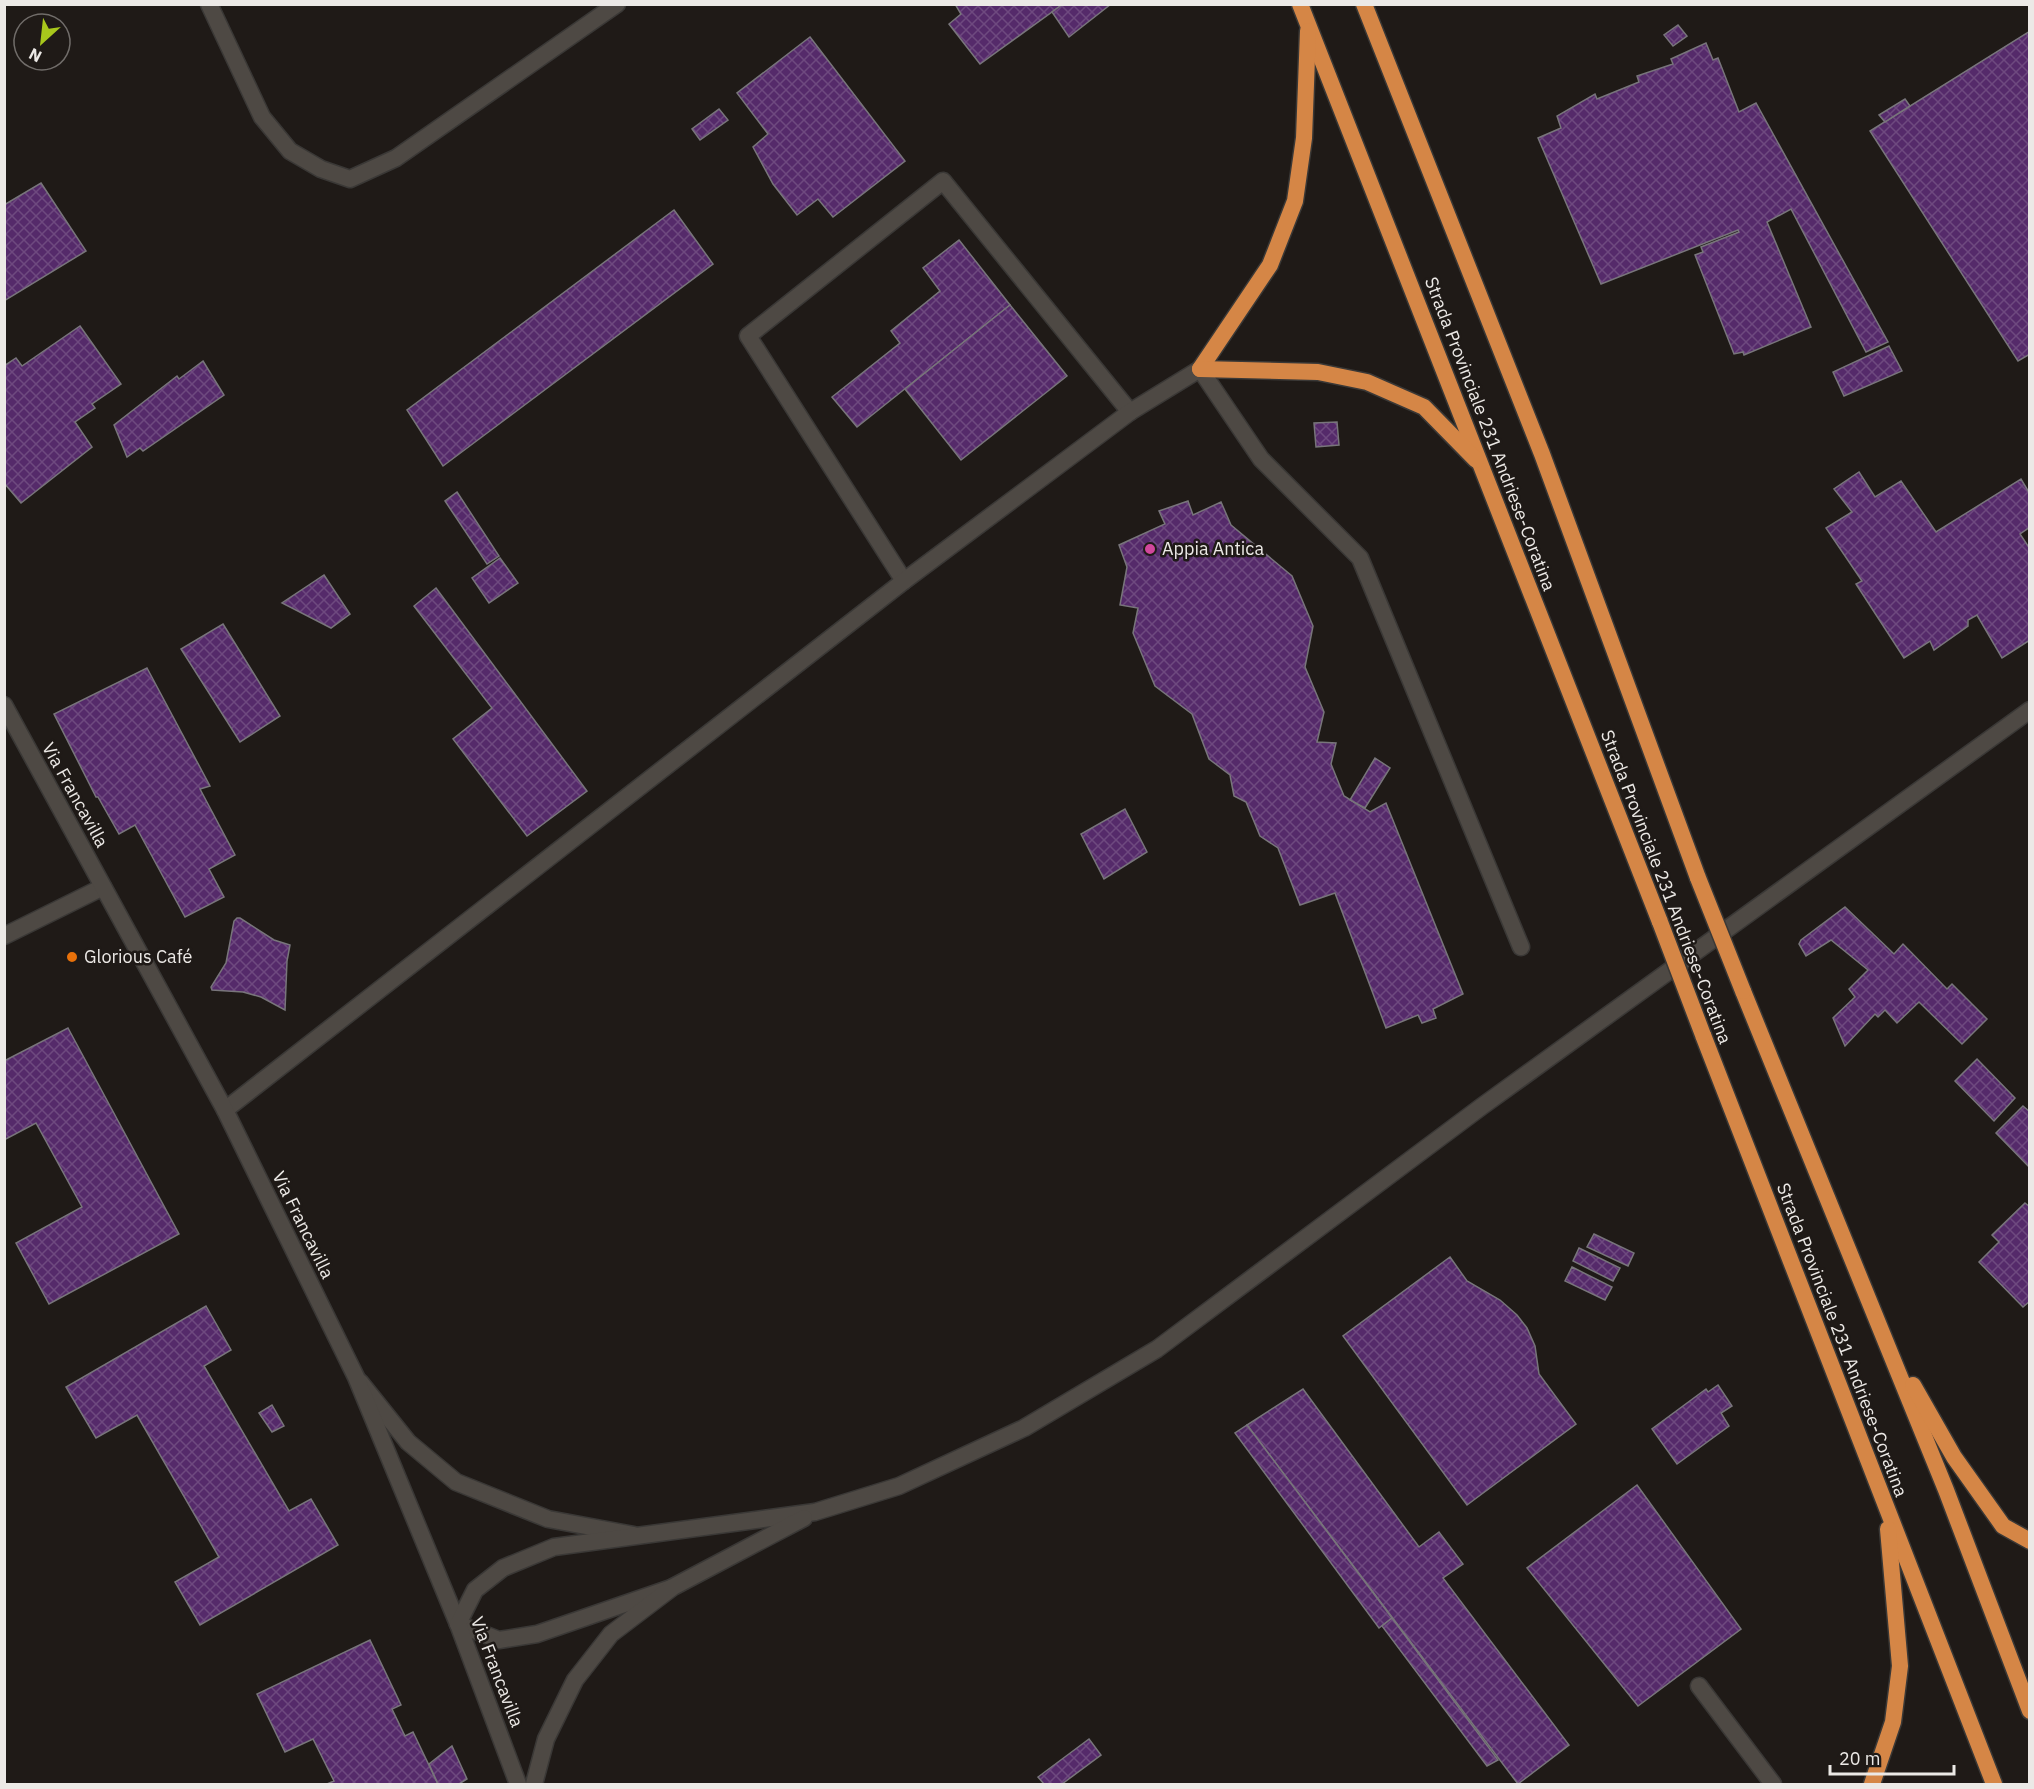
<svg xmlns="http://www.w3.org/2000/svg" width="2034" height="1789" viewBox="0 0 2034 1789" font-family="'IBM Plex Sans',sans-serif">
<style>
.building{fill:url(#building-cross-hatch);stroke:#78757b;stroke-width:1.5}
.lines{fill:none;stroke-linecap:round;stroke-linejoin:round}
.service-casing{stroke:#3a3836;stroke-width:19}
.minor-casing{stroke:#3a3836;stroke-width:19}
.tertiary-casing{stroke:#3a3836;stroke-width:19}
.secondary-casing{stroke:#3a3836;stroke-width:19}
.trunk-casing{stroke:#3a3836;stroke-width:19}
.service{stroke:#4e4944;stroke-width:16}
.minor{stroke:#4e4944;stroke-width:16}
.tertiary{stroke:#4e4944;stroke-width:16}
.secondary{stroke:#4e4944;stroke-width:16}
.trunk{stroke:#d58646;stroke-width:16}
.trunk-bridge-casing{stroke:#3a3836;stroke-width:19;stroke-linecap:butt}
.trunk-bridge{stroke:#d58646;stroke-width:16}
.hotel-dot{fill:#d1479c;stroke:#1f1a17;stroke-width:2}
.food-dot{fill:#e8710a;stroke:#1f1a17;stroke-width:2}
.labels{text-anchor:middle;stroke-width:5;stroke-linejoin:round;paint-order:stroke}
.street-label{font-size:18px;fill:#ece9e6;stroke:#1f1a17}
.poi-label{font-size:18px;fill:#ece9e6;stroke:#1f1a17;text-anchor:start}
</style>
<defs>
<pattern id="building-cross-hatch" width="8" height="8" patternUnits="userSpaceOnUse" patternTransform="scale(1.5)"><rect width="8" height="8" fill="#552a6a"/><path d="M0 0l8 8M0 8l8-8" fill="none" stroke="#6e497f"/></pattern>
</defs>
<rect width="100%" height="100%" fill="#1f1a17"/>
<!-- building -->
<g class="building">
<path d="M955 4H1063L980 64 949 24 961 14Z"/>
<path d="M1063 4H1111L1069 37 1052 12Z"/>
<path d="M1678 25 1687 36 1673 46 1664 35Z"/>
<path d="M2030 31V354L2018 361 1870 131Z"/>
<path d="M810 37 905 161 833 217 818 199 797 215 773 184 753 147 768 134 737 93Z"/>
<path d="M1706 43 1713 60 1718 58 1739 112 1756 103 1888 342 1866 352 1791 209 1767 222 1811 327 1744 355 1743 352 1734 354 1695 255 1703 252 1701 247 1739 232 1738 230 1601 284 1538 138 1561 128 1557 116 1595 94 1597 99 1639 82 1637 76 1673 64 1671 59Z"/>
<path d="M1905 99 1910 106 1885 122 1879 115Z"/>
<path d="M719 109 728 120 700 140 692 129Z"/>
<path d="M41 183 86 251 4 301V205Z"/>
<path d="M674 210 713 264 443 466 407 410Z"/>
<path d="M959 240 1010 305 857 427 832 397 900 343 891 331 940 291 923 268Z"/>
<path d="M1010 305 1067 376 961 460 905 389Z"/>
<path d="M80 326 121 384 92 404 95 408 75 422 92 447 21 503 4 483V366L16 358 22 366Z"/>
<path d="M1889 346 1902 371 1844 396 1833 372Z"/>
<path d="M203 361 224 395 143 451 140 448 127 457 114 425 177 376 179 379Z"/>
<path d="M1337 422 1339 445 1316 447 1314 423Z"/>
<path d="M1859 472 1875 497 1901 481 1936 532 2021 479 2030 494V527L2020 534 2030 549V640L2002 658 1977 615 1968 620V626L1934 650 1930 641 1904 658 1856 584 1862 581 1826 528 1852 512 1834 489Z"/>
<path d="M457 492 499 556 487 564 445 501Z"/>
<path d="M1188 501 1193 515 1221 502 1231 525 1292 576 1313 626 1305 667 1324 712 1317 742 1336 743 1331 764 1344 796 1370 812 1386 803 1463 994 1433 1009 1436 1018 1422 1023 1418 1015 1386 1028 1335 893 1300 905 1278 848 1260 836 1246 802 1234 796 1230 775 1209 759 1192 714 1155 686 1133 633 1138 608 1120 605 1127 567 1119 545 1165 524 1159 511Z"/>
<path d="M500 558 518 583 489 603 472 578Z"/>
<path d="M324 575 350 614 331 628 282 603Z"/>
<path d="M436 588 587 791 527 836 453 739 492 708 414 606Z"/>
<path d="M223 624 280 716 240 742 181 649Z"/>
<path d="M147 668 210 786 200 789 235 855 209 869 224 897 185 917 135 825 119 834 98 797H96L54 714Z"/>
<path d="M1375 758 1390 768 1365 808 1350 800Z"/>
<path d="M1125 809 1147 852 1104 879 1081 834Z"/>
<path d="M1845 907 1894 954 1903 944 1947 989 1952 984 1987 1019 1962 1044 1919 1002 1897 1023 1885 1010 1878 1017 1875 1014 1845 1046 1833 1018 1855 997 1849 989 1868 970 1831 940 1806 956 1799 944 1801 940Z"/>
<path d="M237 918H240L274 940 290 945 287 961 285 1010 261 997 243 992 212 990 211 987 226 963 234 921Z"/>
<path d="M68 1028 179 1234 49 1304 16 1243 82 1207 36 1123 4 1140V1061Z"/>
<path d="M1977 1059 2015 1098 1994 1121 1955 1081Z"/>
<path d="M2023 1106 2030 1112V1168L1996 1133Z"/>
<path d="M2025 1203 2030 1207V1301L2023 1307 1979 1262 1999 1242 1992 1235Z"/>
<path d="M1594 1234 1634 1253 1628 1266 1587 1247Z"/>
<path d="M1579 1248 1620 1268 1613 1281 1573 1261Z"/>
<path d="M1450 1257 1467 1281 1500 1300 1517 1315 1527 1328 1535 1346 1539 1374 1576 1424 1467 1505 1343 1336Z"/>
<path d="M1572 1267 1612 1287 1605 1300 1565 1281Z"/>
<path d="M206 1306 231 1350 204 1366 289 1511 311 1499 338 1545 200 1625 175 1582 219 1557 137 1415 96 1438 66 1387Z"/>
<path d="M1718 1385 1732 1406 1721 1413 1729 1426 1677 1464 1652 1429 1706 1389 1708 1392Z"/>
<path d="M1303 1389 1419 1547 1439 1532 1463 1564 1443 1578 1569 1745 1518 1784 1247 1425Z"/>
<path d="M272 1405 284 1426 272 1432 259 1413Z"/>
<path d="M1247 1425 1392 1618 1379 1628 1235 1433Z"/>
<path d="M1637 1485 1741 1629 1638 1706 1527 1568Z"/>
<path d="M1392 1618 1498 1760 1487 1766 1382 1626Z"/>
<path d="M370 1640 401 1705 392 1709 405 1736 413 1732 438 1784H327L334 1781 313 1739 285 1752 257 1694Z"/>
<path d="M1089 1739 1101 1755 1062 1784H1044L1038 1777Z"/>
<path d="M452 1746 467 1779 459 1784H438L429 1764Z"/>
</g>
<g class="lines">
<!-- service casing -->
<g class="service-casing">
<g id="service">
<path d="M1200 369 1261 459 1360 558 1521 947"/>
<path d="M904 581 748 336 943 181 1130 412"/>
<path d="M1699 1686 1773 1784"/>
</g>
</g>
<!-- minor casing -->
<g class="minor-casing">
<g id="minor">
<path d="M209 4 262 117 290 151 321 169 350 179 396 158 617 4"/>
<path d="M4 936 103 887"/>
<path d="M225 1110 904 581 1130 412 1200 369"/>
<path d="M360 1382 408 1442 456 1482 548 1519 634 1535"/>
<path d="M458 1624 499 1640 537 1634 671 1588"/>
</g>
</g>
<!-- tertiary casing -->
<g class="tertiary-casing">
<path id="tertiary" d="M4 705 225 1110 356 1377 458 1624"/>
</g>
<!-- secondary casing -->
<g class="secondary-casing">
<g id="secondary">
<path d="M518 1784 458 1624 475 1590 503 1568 554 1547 815 1512 899 1486 1024 1428 1157 1349 1481 1107 2030 710"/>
<path d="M534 1784 546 1739 575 1680 611 1634 673 1587 804 1518"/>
</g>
</g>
<!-- trunk casing -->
<g class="trunk-casing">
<g id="trunk">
<path d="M1300 4 1660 922"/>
<path d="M1364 4 1542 454 1698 878"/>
<path d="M1200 369 1270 265 1295 201 1304 138 1308 31"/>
<path d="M1200 369 1318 372 1367 382 1424 407 1476 460"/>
<path d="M1743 991 1946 1490 2030 1711"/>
<path d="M1703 1035 1994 1784"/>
<path d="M1913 1385 1954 1457 2003 1526 2030 1541"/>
<path d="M1872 1784 1893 1722 1900 1666 1888 1529"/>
</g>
</g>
<!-- service -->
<use href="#service" class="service"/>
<!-- minor -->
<use href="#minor" class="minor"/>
<!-- tertiary -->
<use href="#tertiary" class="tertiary"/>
<!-- secondary -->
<use href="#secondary" class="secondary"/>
<!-- trunk -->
<use href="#trunk" class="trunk"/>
<!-- trunk-bridge casing -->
<g class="trunk-bridge-casing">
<g id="trunk-bridge">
<path d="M1698 878 1743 991"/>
<path d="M1660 922 1703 1035"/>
</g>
</g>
<!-- trunk-bridge -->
<use href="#trunk-bridge" class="trunk-bridge"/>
</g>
<!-- markers -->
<circle class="hotel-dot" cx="1150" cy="549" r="6"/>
<circle class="food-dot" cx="72" cy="957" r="6"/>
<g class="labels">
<!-- street labels -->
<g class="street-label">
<text transform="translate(1490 434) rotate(69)" y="6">Strada Provinciale 231 Andriese-Coratina</text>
<text transform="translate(75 795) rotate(61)" y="6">Via Francavilla</text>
<text transform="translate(1666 887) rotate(69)" y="6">Strada Provinciale 231 Andriese-Coratina</text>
<text transform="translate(303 1225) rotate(64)" y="6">Via Francavilla</text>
<text transform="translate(1842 1340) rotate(69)" y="6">Strada Provinciale 231 Andriese-Coratina</text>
<text transform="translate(497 1672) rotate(69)" y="6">Via Francavilla</text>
</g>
<!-- poi labels -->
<g class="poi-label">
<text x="1162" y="555">Appia Antica</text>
<text x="84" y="963">Glorious Café</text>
</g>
</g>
<!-- border -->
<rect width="2034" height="1789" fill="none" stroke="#ece9e6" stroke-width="12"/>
<!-- north arrow -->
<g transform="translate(42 42) rotate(207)"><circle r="28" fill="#1f1a17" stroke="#716d6a" stroke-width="1.5"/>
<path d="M0-4.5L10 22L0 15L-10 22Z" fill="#a8c71c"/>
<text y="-9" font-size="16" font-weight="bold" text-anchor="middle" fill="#ece9e6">N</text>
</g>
<!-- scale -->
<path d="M1830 1765v9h124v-9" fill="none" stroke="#ece9e6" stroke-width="3"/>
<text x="1839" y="1765" font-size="18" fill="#ece9e6" stroke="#1f1a17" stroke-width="4.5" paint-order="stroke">20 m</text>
</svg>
